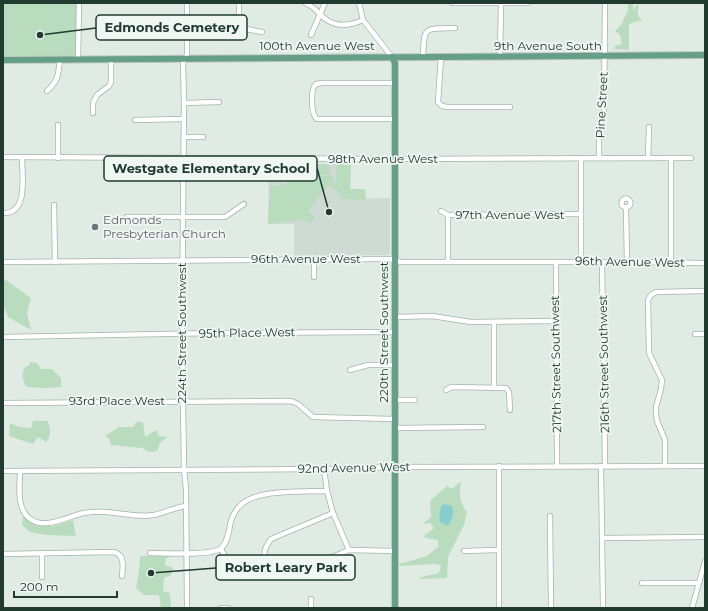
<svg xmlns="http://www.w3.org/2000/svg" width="708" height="611" viewBox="0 0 708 611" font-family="Montserrat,sans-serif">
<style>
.built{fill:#cedad3}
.green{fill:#b9dcbe}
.water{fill:#89cecf}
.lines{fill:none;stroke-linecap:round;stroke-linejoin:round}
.minor-casing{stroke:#a3b3aa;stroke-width:6}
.major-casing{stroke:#c1c8c5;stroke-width:8}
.minor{stroke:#fff;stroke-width:4.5}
.major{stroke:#659f88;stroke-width:6}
.worship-dot{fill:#6b7280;stroke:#f0f7f3;stroke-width:1.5}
.labels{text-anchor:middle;stroke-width:3.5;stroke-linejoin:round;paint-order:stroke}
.street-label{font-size:12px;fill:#213b30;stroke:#f0f7f3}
.worship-label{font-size:12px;fill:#5b616d;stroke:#f0f7f3;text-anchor:start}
.leader{fill:none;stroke:#213b30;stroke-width:1.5}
.callout-dot{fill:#213b30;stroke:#f0f7f3;stroke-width:1.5}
.callout{fill:#f0f7f3;stroke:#213b30;stroke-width:1.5}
.callout-label{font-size:13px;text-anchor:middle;font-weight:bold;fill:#213b30}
</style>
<rect width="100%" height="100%" fill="#e0ebe4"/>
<!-- built -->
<path class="built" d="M269 163 351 164 350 199 390 198V252L388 255 294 256V224H268Z"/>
<!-- green -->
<g class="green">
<path d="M3 3H79L78 59 3 60Z"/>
<path d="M638 3V16L642 20 629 24V50L614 49 615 46 622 44 620 35 615 31 621 25 627 12H633H628V4H633V11Z"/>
<path d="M337 163 351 164 350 189H365L366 200 342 199 336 189H332L329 184 308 211 315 217 310 224 302 218 300 220 268 224 270 186H281L294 178 333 175V180L330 182H336Z"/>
<path d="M302 165H330V174L300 175Z"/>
<path d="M3 278 31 298 27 313 31 330 8 317 3 305Z"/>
<path d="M31 362 37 363 41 369H52L61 378V387L46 388 27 387C22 380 21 375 25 367L28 366Z"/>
<path d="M33 421H48C50 428 52 436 46 442L38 437 33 444 9 436 10 423 19 427 31 428Z"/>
<path d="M136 422H143L145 437 156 430 159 436 167 437 160 443 157 451 149 452 142 448 111 445 109 438 105 436 119 427H133Z"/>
<path d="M461 481C459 495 459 501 467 512L464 525 448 557 447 578 419 579 421 577 439 573 441 565 434 564 399 566V564L427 556 438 547V540L426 538 424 536 434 528 430 523 422 524 431 517 430 501 447 486 452 489Z"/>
<path d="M23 517 35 525 53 526 73 520 76 536 47 535 30 532 22 525Z"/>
<path d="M167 554 170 557 166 558 165 565 173 568 170 576 164 578 163 591 170 593 171 608H161L159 595H144L136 588C138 577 140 566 140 556H157Z"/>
</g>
<!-- water -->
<path class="water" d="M443 504 452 506C454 514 453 519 448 526L440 522C439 515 439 510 443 504Z"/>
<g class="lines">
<!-- minor casing -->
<g class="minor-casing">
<g id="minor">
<path d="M187 3V55L183 63 184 103 182 334 184 469 186 489 187 608"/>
<path d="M239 3V25L241 28 262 32"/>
<path d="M305 3C317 8 318 14 327 20 339 28 352 25 363 20"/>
<path d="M359 3 363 20 392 57"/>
<path d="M452 3H528"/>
<path d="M110 28 118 25 187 23"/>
<path d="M311 35 325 3"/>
<path d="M423 57C424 25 424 29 455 28"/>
<path d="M441 57 438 102 442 106 447 107H510"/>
<path d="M500 57 501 3"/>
<path d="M78 59 79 3"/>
<path d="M47 91C59 80 58 75 60 59"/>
<path d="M184 103 219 102"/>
<path d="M93 113V103L97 95 109 86 111 82V59"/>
<path d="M395 119H317C311 115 310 89 316 84L322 83H395"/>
<path d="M135 120 184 119"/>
<path d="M184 137H203"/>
<path d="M3 157 395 159 691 158"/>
<path d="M58 158V125"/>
<path d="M599 158V131L604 110 605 3"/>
<path d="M648 158 649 127"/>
<path d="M671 158V262"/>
<circle cx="626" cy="203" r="4.5"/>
<path d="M54 205 55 262"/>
<path d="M626 208 627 262"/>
<path d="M441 211 448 215 581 214"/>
<path d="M3 213C29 214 22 175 22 157"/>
<path d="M127 217H225L244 204"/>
<path d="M3 262 379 259H390L401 262H627L705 263"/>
<path d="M448 262V215"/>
<path d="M556 262 557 466"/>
<path d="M581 262V158"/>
<path d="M602 262 605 465"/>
<path d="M314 277V259"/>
<path d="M395 317 432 316 471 322 555 321"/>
<path d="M494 322V387"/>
<path d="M695 334H705"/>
<path d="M3 337 215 333 395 332"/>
<path d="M350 370 368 365H395"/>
<path d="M446 390 451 387 506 388 509 392 510 410"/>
<path d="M394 400H415"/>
<path d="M3 403 291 401 298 404 313 417 394 419"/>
<path d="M394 428 483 427"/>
<path d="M665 465V440L657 421 656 414V407L661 389 662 380 649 353 648 300 651 295 656 292 705 291"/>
<path d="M499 466V608"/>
<path d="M601 466 603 608"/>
<path d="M324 469 327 491 333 513 349 550"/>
<path d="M3 471 324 469 397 467 705 466"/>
<path d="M20 471C20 486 16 507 29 518 44 531 68 516 84 513 109 508 131 519 154 515 165 513 175 507 186 506"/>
<path d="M333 513 271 539C269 542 266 546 265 550 261 565 275 576 289 575L349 550 395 551"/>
<path d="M550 516 551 608"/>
<path d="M602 538 705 537"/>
<path d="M221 549 234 572"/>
<path d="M464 551 498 550"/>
<path d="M150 553C164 553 209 556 220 549 228 544 229 529 231 521 234 512 239 504 248 500 266 490 305 492 327 491"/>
<path d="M3 554 114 552C125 555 123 567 122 576"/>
<path d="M42 554V577"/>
<path d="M326 561 330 569"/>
<path d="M642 583H699"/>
<path d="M221 608H228"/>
<path d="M311 608V599"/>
<path d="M692 608 705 561"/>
</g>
</g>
<!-- major casing -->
<g class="major-casing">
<g id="major">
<path d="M392 57 395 63V608"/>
<path d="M3 60 705 55"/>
</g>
</g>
<!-- minor -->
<use href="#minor" class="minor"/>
<!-- major -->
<use href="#major" class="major"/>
</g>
<!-- markers -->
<circle class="worship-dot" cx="95" cy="227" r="4"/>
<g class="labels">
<!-- street labels -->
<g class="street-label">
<text x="317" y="50">100th Avenue West</text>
<text x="548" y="50">9th Avenue South</text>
<text transform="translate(602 105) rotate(-87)" y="4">Pine Street</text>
<text x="383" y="163">98th Avenue West</text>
<text x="510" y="219">97th Avenue West</text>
<text x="306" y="263">96th Avenue West</text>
<text transform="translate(630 262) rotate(1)" y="4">96th Avenue West</text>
<text transform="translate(384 332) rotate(-90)" y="4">220th Street Southwest</text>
<text transform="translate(182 333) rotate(-90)" y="4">224th Street Southwest</text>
<text transform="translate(247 333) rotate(-1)" y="4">95th Place West</text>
<text transform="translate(556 364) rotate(-91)" y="4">217th Street Southwest</text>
<text transform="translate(604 364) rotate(-91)" y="4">216th Street Southwest</text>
<text x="117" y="405">93rd Place West</text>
<text transform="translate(354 468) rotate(-1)" y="4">92nd Avenue West</text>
</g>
<!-- worship labels -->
<g class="worship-label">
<text x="103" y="224">Edmonds<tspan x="103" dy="14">Presbyterian Church</tspan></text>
</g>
</g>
<!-- callouts -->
<path class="leader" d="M40 35L96 28M329 212L317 168M151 573L216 568"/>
<g class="callout-dot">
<circle cx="40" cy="35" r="4"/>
<circle cx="329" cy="212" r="4"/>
<circle cx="151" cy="573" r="4"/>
</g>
<g class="callout">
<rect x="96" y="15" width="151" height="25" rx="4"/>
<rect x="104" y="156" width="213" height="25" rx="4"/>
<rect x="216" y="555" width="139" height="25" rx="4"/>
</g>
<g class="callout-label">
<text x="172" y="32">Edmonds Cemetery</text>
<text x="211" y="173">Westgate Elementary School</text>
<text x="286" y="572">Robert Leary Park</text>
</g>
<!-- border -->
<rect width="708" height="611" fill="none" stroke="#213b30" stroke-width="8"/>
<!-- scale -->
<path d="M14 591v6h103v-6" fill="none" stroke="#213b30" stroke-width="2"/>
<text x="20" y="591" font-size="12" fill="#213b30" stroke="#f0f7f3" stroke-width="3" paint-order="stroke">200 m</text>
</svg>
